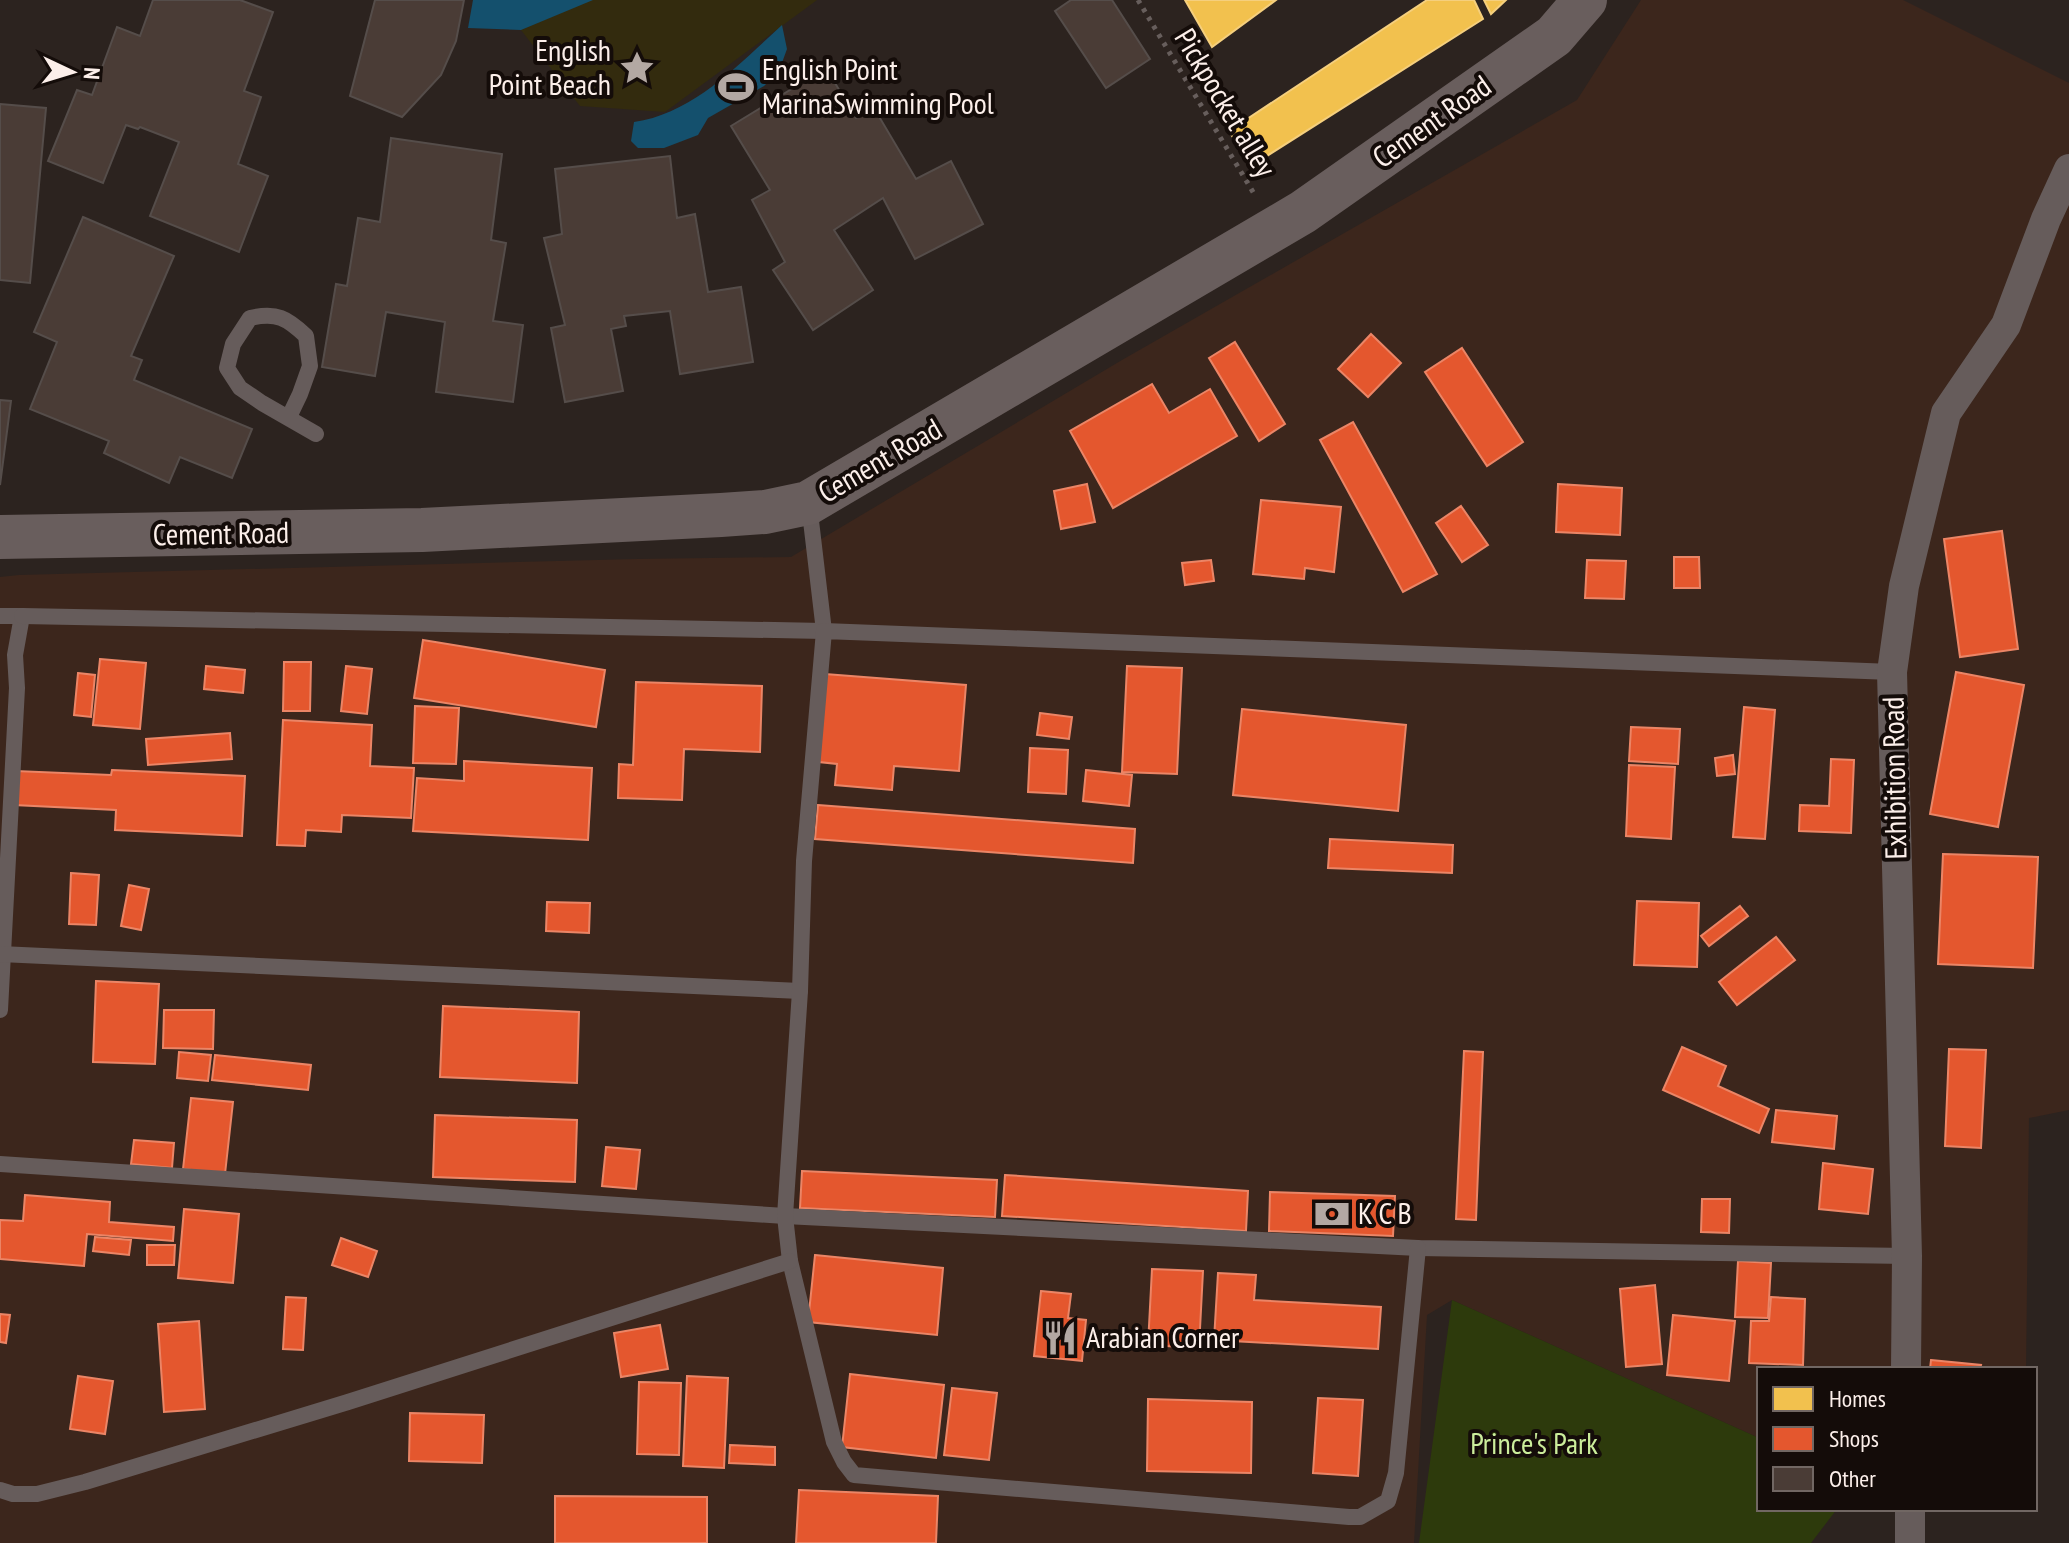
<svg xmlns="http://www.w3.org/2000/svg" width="2069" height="1543" viewBox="0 0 2069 1543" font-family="'PT Sans Narrow',sans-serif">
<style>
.built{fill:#3c261c}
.green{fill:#2d3a0c}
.sand{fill:#332b0e}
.water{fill:#14506d}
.homes{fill:#f2c14e;stroke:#f5cf7d;stroke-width:2}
.shops{fill:#e4572e;stroke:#eb8566;stroke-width:2}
.building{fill:#4a3c36;stroke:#554d4a;stroke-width:2}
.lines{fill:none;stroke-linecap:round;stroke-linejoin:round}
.path{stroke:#675e5c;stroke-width:5;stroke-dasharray:4 6;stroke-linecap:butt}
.service{stroke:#665c5b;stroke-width:16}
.minor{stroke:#665c5b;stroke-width:30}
.secondary{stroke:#695e5d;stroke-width:44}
.labels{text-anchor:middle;stroke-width:8;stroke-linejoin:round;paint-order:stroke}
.poi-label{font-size:30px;fill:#fcefea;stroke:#140c09;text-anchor:start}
.street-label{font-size:30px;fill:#fcefea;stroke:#140c09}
.park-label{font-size:30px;fill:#cbed9b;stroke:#140c09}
</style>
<rect width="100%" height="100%" fill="#2c231f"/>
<!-- built -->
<path class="built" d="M1641 0H1903L2069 83V1110L2029 1118 2026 1369H1759V1438L1452 1300 1427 1315 1414 1543H0V577L19 575 637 559 791 557 1122 360 1577 100Z"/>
<!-- green -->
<path class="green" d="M1452 1300 1759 1438V1509H1837L1811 1543H1419Z"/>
<!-- sand -->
<path class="sand" d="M589 0H817L665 112 580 106 521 30Z"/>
<!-- water -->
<g class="water">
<path d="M473 0H593L521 30 468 28Z"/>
<path d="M782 25 787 49 779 71 764 86 708 118 698 135 664 148H638L631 141 634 122C694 113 739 64 782 25Z"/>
</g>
<!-- homes -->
<g class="homes">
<path d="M1185 0H1276L1212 47Z"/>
<path d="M1427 0H1474L1483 19 1251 166 1229 131Z"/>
<path d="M1484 0H1506L1491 14Z"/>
</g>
<!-- shops -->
<g class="shops">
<path d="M1371 334 1401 363 1368 397 1338 369Z"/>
<path d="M1235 342 1285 424 1259 441 1209 358Z"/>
<path d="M1462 348 1523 442 1487 466 1425 372Z"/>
<path d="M1152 384 1169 413 1210 389 1237 436 1113 508 1070 431Z"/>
<path d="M1353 422 1437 574 1403 592 1320 440Z"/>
<path d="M1087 484 1095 522 1061 529 1054 491Z"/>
<path d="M1558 484 1622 488 1620 535 1556 532Z"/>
<path d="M1261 500 1341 507 1334 572 1305 568 1304 579 1253 574Z"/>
<path d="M1461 506 1488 545 1462 562 1436 523Z"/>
<path d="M2002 531 2018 649 1960 657 1944 539Z"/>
<path d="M1674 557H1699L1700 588H1674Z"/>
<path d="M1211 560 1214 581 1185 585 1182 563Z"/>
<path d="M1587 560 1626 561 1624 599 1585 598Z"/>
<path d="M423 640 605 670 596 727 414 698Z"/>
<path d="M100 659 146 663 140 729 93 725Z"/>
<path d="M284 662H311L310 711H283Z"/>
<path d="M206 666 245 670 243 693 204 689Z"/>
<path d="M346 666 372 669 367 714 341 711Z"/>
<path d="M1127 666 1182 668 1177 774 1122 772Z"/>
<path d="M1956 672 2024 685 1998 827 1930 814Z"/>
<path d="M78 673 95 675 91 717 74 715Z"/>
<path d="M825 674 966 685 959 771 894 766 892 790 835 785 837 764 819 762Z"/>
<path d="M636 682 762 686 760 752 684 749 682 800 618 798 619 764 633 765Z"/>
<path d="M415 706 459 708 456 764 413 763Z"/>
<path d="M1744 707 1775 710 1765 839 1733 837Z"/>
<path d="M1242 709 1406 725 1398 811 1233 795Z"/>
<path d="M1040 713 1072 717 1069 739 1037 735Z"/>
<path d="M283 720 372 725 370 766 414 768 411 818 342 815 341 832 306 830 305 846 277 845Z"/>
<path d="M1631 727 1680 729 1678 764 1629 761Z"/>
<path d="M230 733 232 759 148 765 146 739Z"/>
<path d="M1030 748 1068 750 1066 794 1028 792Z"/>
<path d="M1733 755 1735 774 1717 776 1715 758Z"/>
<path d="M1831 759 1854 760 1851 833 1799 831 1800 805 1829 806Z"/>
<path d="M464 761 592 768 588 840 413 831 417 778 464 781Z"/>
<path d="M1629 765 1675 767 1671 839 1626 836Z"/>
<path d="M112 770 245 776 242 836 115 830 116 810 14 805 16 771 111 775Z"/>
<path d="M1086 770 1132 775 1129 806 1083 801Z"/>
<path d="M818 805 1135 829 1133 863 815 839Z"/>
<path d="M1330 839 1453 845 1452 873 1328 868Z"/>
<path d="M1943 854 2038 857 2033 968 1938 964Z"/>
<path d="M71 873 99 875 96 925 69 924Z"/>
<path d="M129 885 149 889 141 930 121 926Z"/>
<path d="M1637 901 1699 903 1697 967 1634 965Z"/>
<path d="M547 902 590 903 589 933 546 931Z"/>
<path d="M1740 906 1748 916 1709 946 1701 936Z"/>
<path d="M1776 937 1795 960 1737 1005 1719 982Z"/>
<path d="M96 981 159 984 155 1064 93 1062Z"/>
<path d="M443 1006 579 1012 577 1083 440 1077Z"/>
<path d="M164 1010H214L213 1049 163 1048Z"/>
<path d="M1682 1047 1726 1066 1718 1086 1769 1109 1759 1133 1663 1090Z"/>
<path d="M1949 1049 1986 1050 1981 1148 1945 1146Z"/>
<path d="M1464 1051 1483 1052 1476 1220 1456 1219Z"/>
<path d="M179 1052 211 1055 208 1081 177 1078Z"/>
<path d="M215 1055 311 1065 308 1090 212 1080Z"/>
<path d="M191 1098 233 1102 225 1174 183 1169Z"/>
<path d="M1776 1110 1837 1116 1834 1149 1772 1142Z"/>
<path d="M435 1115 577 1120 575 1182 433 1177Z"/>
<path d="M134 1140 174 1143 172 1168 131 1164Z"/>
<path d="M606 1147 640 1150 636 1189 602 1186Z"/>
<path d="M1823 1163 1873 1169 1868 1214 1819 1209Z"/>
<path d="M802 1171 997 1180 995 1217 800 1208Z"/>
<path d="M1005 1175 1248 1191 1246 1231 1002 1216Z"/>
<path d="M1270 1192 1395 1196 1393 1236 1269 1231Z"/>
<path d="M25 1195 110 1202 109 1222 174 1227 173 1241 87 1234 84 1266 0 1259V1220L23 1221Z"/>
<path d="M1702 1199H1730L1729 1233 1701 1232Z"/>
<path d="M184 1209 239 1214 233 1283 178 1278Z"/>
<path d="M95 1237 131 1240 129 1255 93 1251Z"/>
<path d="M341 1238 377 1251 368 1277 332 1265Z"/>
<path d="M147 1245H175L174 1265H147Z"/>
<path d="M815 1255 943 1268 937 1335 808 1322Z"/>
<path d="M1738 1261 1771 1263 1768 1318 1735 1317Z"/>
<path d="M1152 1269 1203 1271 1199 1348 1148 1345Z"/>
<path d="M1218 1273 1256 1275 1254 1300 1381 1307 1378 1349 1214 1340Z"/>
<path d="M1655 1285 1662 1364 1626 1367 1620 1289Z"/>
<path d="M1041 1291 1071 1294 1068 1318 1086 1320 1082 1361 1034 1356Z"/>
<path d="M286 1297 306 1298 303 1350 283 1349Z"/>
<path d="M1771 1297 1805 1299 1803 1365 1749 1363 1751 1321H1769Z"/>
<path d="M0 1314 10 1315 6 1343 0 1342Z"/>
<path d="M1673 1315 1735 1321 1729 1381 1667 1375Z"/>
<path d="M199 1321 205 1409 164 1412 158 1324Z"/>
<path d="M660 1325 668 1369 621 1377 614 1333Z"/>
<path d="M1931 1360 1981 1365 1980 1369H1930Z"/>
<path d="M850 1374 944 1385 936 1458 842 1447Z"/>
<path d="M78 1376 113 1381 105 1434 70 1429Z"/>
<path d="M687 1376 728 1378 724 1468 683 1466Z"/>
<path d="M639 1382 681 1383 679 1455 637 1454Z"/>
<path d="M952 1388 997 1393 989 1460 944 1455Z"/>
<path d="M1318 1398 1363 1400 1358 1476 1313 1473Z"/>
<path d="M1148 1399 1252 1402 1251 1473 1147 1471Z"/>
<path d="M410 1413 484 1415 482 1463 409 1461Z"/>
<path d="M730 1445 775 1447V1465L729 1463Z"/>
<path d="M799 1490 938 1496 936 1543H796Z"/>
<path d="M555 1496 707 1497V1543H555Z"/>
</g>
<!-- building -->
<g class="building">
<path d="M153 0H240L273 12 244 91 261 97 238 164 268 176 239 252 150 216 179 142 140 127 138 129 126 125 103 183 48 161 77 90 92 95 117 27 140 36Z"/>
<path d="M375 0H464L456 41 441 75 402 117 350 96Z"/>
<path d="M1071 0H1112L1150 59 1106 88 1055 11Z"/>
<path d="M826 68 856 118 874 108 916 179 951 161 983 224 915 259 883 198 834 230 873 290 813 330 773 270 785 262 752 200 770 190 731 126Z"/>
<path d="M0 104 46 108 30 283 0 280Z"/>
<path d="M391 138 502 154 491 240 506 243 493 321 523 325 513 402 436 392 445 322 386 312 375 376 322 367 336 284 347 286 358 218 380 222Z"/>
<path d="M670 156 677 218 695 214 708 292 741 287 753 362 680 374 670 311 624 316 626 326 611 329 623 391 565 402 551 328 565 325 544 238 562 234 555 169Z"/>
<path d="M83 217 174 256 131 356 142 360 134 380 252 429 232 478 180 457 169 483 104 453 109 441 30 409 57 342 34 332Z"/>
<path d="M0 400 11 401 0 485Z"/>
</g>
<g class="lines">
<!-- path -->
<path class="path" d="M1138 0 1256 197"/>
<!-- service -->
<g class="service">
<path d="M289 417 300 394 310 366 306 336C287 318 277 312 250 318L233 344 227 368 240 388 262 403 316 434"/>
<path d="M0 616H22L15 655 17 688 0 1010"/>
<path d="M22 616 824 631 809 504"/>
<path d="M0 954 800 991"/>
<path d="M0 1164 785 1216 1418 1248 1907 1256"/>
<path d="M1418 1248 1396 1473 1388 1501 1360 1517H1349L854 1475 844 1462 834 1442 790 1261 785 1216 800 991 804 861 824 631 1892 672"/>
<path d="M0 1490 13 1494H37L85 1482 348 1402 790 1261"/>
</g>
<!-- minor -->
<g class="minor">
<path d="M1906 1369 1907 1256 1892 672 1904 586 1946 413 2006 325 2046 219 2069 169"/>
<path d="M1910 1509V1543"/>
</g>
<!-- secondary -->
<path class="secondary" d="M0 537 422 530 721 515 765 512 808 503 1303 212 1554 36 1585 0"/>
</g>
<!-- icons -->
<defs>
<g id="sight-bare" transform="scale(2.76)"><path d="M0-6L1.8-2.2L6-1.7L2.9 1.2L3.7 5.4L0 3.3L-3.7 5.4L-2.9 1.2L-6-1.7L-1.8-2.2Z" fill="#b3a8a3" stroke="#140c09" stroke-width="2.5" paint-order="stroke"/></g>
<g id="stadium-bare" transform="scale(2.76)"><path d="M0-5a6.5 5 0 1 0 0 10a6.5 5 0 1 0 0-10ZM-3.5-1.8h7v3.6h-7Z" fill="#b3a8a3" stroke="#140c09" stroke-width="2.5" paint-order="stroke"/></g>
<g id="bank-bare" transform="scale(2.76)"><path d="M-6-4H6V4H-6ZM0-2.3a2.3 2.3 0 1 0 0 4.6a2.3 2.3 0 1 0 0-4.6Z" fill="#b3a8a3" stroke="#140c09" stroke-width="2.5" paint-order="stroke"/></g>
<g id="restaurant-bare" transform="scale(2.76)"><path d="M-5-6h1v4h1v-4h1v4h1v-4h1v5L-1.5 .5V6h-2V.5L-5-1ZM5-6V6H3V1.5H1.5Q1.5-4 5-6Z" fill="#b3a8a3" stroke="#140c09" stroke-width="2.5" paint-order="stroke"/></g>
</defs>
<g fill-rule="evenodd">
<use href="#sight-bare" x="637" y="68"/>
<use href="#stadium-bare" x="736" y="87"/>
<use href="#bank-bare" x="1332" y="1214"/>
<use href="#restaurant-bare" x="1060" y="1338"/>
</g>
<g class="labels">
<!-- poi labels -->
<g class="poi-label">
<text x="611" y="61" text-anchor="end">English<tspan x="611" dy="34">Point Beach</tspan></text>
<text x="762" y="80">English Point<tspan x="762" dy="34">MarinaSwimming Pool</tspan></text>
<text x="1358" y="1224">K C B</text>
<text x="1086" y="1348">Arabian Corner</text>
</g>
<!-- street labels -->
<g class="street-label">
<text transform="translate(1225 103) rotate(59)" y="10">Pickpocket alley</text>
<text transform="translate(1432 122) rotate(-35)" y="10">Cement Road</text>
<text transform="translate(880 461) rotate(-30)" y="10">Cement Road</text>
<text transform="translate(221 534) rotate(-1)" y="10">Cement Road</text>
<text transform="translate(1895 778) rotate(-91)" y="10">Exhibition Road</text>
</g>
<!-- park labels -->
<g class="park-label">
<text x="1534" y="1454">Prince's Park</text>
</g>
</g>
<!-- legend -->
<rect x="1757" y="1367" width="280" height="144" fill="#140c09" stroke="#716763" stroke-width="2"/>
<rect x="1773" y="1387" width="40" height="24" fill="#f2c14e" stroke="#716763" stroke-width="2"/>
<text x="1829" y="1407" font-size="24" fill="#fcefea">Homes</text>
<rect x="1773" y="1427" width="40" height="24" fill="#e4572e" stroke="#716763" stroke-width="2"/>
<text x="1829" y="1447" font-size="24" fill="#fcefea">Shops</text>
<rect x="1773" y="1467" width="40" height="24" fill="#4a3c36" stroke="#716763" stroke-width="2"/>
<text x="1829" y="1487" font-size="24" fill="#fcefea">Other</text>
<!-- north arrow -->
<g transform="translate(72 72) rotate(94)" stroke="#140c09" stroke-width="6" paint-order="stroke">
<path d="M0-6L14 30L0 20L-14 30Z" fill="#fcefea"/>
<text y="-12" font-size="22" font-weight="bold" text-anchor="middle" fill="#fcefea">N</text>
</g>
</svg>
